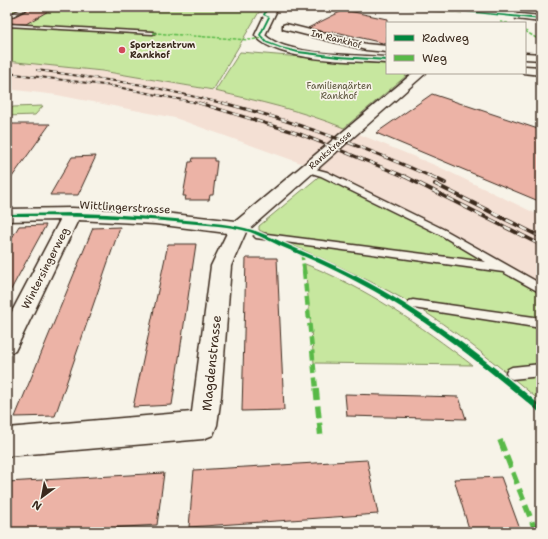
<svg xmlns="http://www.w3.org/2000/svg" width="548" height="539" viewBox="0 0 548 539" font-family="'Shantell Sans',sans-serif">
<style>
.built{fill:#f4e0d4}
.green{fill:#c7e79f;stroke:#81885e}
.building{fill:#ecb3a6;stroke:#3b2a1e}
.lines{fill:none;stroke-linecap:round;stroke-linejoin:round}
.lane-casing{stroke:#3b2a1e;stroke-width:3}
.street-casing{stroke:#3b2a1e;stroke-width:3}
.secondary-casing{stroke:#3b2a1e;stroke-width:3}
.lane{fill:#f7f3e8;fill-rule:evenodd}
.street{fill:#f7f3e8;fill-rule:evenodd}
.secondary{fill:#f7f3e8;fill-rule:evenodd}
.rail-far2-casing{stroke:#3b2a1e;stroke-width:2}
.rail-far1-casing{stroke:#3b2a1e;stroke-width:3}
.rail-casing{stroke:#3b2a1e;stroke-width:4}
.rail-far2{stroke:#f7f3e8;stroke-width:1.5;stroke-dasharray:4;stroke-linecap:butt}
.rail-far1{stroke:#f7f3e8;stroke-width:2;stroke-dasharray:6;stroke-linecap:butt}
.rail{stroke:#f7f3e8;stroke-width:2.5;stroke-dasharray:8;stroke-linecap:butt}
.quiet-far3{stroke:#58b947;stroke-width:1.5;stroke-dasharray:3.5 1.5;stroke-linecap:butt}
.quiet-far2{stroke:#58b947;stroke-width:3.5;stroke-dasharray:7 3.5;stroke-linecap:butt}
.quiet-far1{stroke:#58b947;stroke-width:4.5;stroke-dasharray:9 4.5;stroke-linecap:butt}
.quiet{stroke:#58b947;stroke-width:5.5;stroke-dasharray:12 5.5;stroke-linecap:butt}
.cycleway-casing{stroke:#f7f3e8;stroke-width:3}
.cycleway{fill:#00873e;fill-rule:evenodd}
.poi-dot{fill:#d1495b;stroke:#f7f3e8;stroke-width:1.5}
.labels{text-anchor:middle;stroke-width:3.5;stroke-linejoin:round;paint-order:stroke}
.far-street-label{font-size:9px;fill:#3b2a1e;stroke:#f7f3e8}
.far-poi-label{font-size:9px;font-weight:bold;fill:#3b2a1e;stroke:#f7f3e8;text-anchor:start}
.far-park-label{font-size:9px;fill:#575038;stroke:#f7f3e8}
.street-label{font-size:11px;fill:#3b2a1e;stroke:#f7f3e8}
.near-street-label{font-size:13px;fill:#3b2a1e;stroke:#f7f3e8}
</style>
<rect width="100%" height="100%" fill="#f7f3e8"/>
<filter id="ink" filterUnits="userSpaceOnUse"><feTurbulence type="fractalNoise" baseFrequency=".025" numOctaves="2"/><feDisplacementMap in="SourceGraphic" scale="8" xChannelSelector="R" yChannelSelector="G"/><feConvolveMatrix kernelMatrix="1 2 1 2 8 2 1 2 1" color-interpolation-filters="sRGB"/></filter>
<g filter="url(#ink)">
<!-- built -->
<path class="built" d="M7 61 76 68 139 77 215 91 282 107 322 119 437 166 541 216V285L470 242 323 171 175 118 57 95 7 89Z"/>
<!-- green -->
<g class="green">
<path d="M7 7H262L263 12H259L213 90 102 71 7 61Z"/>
<path d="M389 7H465L462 13Z"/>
<path d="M240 52 387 64V73H406V76L344 128C303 111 258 101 215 91Z"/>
<path d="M43 106 35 115 7 116V113L13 107Z"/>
<path d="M322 174 440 233 541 293V402C499 366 455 329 407 301 359 274 309 253 259 230V226Z"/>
<path d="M305 264C367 288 420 325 472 365L314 363Z"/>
</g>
<!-- building -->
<g class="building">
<path d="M29 9 50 10 26 24 7 23V20Z"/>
<path d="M344 10 387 19V44L332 31 329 33 308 28Z"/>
<path d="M432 94 541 130V202L376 133Z"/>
<path d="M7 124H50L7 184Z"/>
<path d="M96 156 78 195H50L72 157Z"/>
<path d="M193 158H214V161H217L213 195H210L209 200H185L186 196H183L189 162H192Z"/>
<path d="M46 225 21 271 7 297V246L19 226Z"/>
<path d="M120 227 55 416 15 417 93 228Z"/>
<path d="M168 244H196L172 405 133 407Z"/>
<path d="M246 258H277L284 410 242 411Z"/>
<path d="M345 394 459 397 466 419 347 416Z"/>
<path d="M367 460 378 514 189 527 194 470Z"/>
<path d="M164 473 157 525 49 532H7V482Z"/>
<path d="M501 477 521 532H470L454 479Z"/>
</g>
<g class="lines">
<!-- lane casing -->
<g class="lane-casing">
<g id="lane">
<path d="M25 7H30L7 19V16Z"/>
<path d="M7 24 153 32 155 33 153 34 7 26Z"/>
<path d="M305 167H308L327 172 445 230 541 284V293L503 272 256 238 254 236 259 233 486 262 439 234 321 176 305 171Z"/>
<path d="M413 300 541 318V328L413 308 409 307 408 304 409 301Z"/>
<path d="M541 364V376L512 379 508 377 506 373 508 369 512 367Z"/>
</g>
</g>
<!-- street casing -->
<g class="street-casing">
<g id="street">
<path d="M519 14 541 16V22L516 19V15Z"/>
<path d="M286 24 366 44 387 46V52L366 50 283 29V25Z"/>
<path d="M525 53 541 54V60L525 59Z"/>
<path d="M413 73H426L246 232 231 266 221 396 217 425 213 435 203 439 7 456V428L192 412 211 266 227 233 155 224 78 220 15 351 7 354V321L60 220 7 221V209L72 208 155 212 236 221Z"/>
</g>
</g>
<!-- secondary casing -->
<g class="secondary-casing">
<g id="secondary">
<path d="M266 7H274L276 12 265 35C287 56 357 55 387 57V63C355 61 275 62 255 35L266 12Z"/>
<path d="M525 66 541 67V75L523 73H525Z"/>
</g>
</g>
<!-- lane -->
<use href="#lane" class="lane"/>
<!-- street -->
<use href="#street" class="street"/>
<!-- secondary -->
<use href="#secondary" class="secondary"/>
<!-- rail-far2 casing -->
<g class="rail-far2-casing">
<g id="rail-far2">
<path d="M37 70 143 85 226 104"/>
<path d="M7 73 112 86 203 104"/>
</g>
</g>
<!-- rail-far1 casing -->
<g class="rail-far1-casing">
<g id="rail-far1">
<path d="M199 103 300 134 406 177"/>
<path d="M223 103C295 121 364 147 432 177"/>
</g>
</g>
<!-- rail casing -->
<g class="rail-casing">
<g id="rail">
<path d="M404 176 541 245"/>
<path d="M430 176 445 183"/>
<path d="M435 184 541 237"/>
</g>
</g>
<!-- rail-far2 -->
<use href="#rail-far2" class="rail-far2"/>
<!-- rail-far1 -->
<use href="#rail-far1" class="rail-far1"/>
<!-- rail -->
<use href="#rail" class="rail"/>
<!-- quiet-far3 -->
<g class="quiet-far3">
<path d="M500 22 508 23"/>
<path d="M525 31 541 41"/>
<path d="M153 33 249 40 262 38"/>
</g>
<!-- quiet-far2 -->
<path class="quiet-far2" d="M302 253 304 271"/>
<!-- quiet-far1 -->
<path class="quiet-far1" d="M304 270 316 389"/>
<!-- quiet -->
<g class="quiet">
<path d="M316 388 321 439"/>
<path d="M500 440 536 532"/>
</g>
<!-- cycleway casing -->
<g class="cycleway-casing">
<g id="cycleway">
<path d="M264 7H266L267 10 265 15 270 17 261 35 268 42 281 47 298 51 339 56 387 59V61L339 58 298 53 280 48 266 43 259 35 268 17 263 15 265 10Z"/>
<path d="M419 7H426L541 18V20Z"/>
<path d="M76 213C117 214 157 217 197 221 213 223 229 224 245 228 262 232 279 241 295 248 328 262 360 277 390 295 444 327 493 365 541 406V413L539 412C490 371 441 331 386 298 352 278 316 261 280 246 270 241 260 236 250 232 230 226 207 225 186 223 127 217 67 216 7 216V214Z"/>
</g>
</g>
<!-- cycleway -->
<use href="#cycleway" class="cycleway"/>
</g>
</g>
<!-- markers -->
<circle class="poi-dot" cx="122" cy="50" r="4"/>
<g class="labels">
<!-- far-street labels -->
<g class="far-street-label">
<text transform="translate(336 39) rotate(14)" y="3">Im Rankhof</text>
<text transform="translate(330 150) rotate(-41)" y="3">Rankstrasse</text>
</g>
<!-- far-poi labels -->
<g class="far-poi-label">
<text x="130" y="48">Sportzentrum<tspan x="130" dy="10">Rankhof</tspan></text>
</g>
<!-- far-park labels -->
<g class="far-park-label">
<text x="339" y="89">Familiengärten<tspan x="339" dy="10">Rankhof</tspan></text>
</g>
<!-- street labels -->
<g class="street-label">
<text transform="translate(125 207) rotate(3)" y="4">Wittlingerstrasse</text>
<text transform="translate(45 268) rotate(-63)" y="4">Wintersingerweg</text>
</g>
<!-- near-street labels -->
<g class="near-street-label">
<text transform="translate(211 363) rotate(-84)" y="5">Magdenstrasse</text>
</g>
</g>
<!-- margin -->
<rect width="548" height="539" fill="none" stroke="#f7f3e8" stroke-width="24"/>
<rect x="12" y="12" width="524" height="515" fill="none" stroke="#3b2a1e" stroke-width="1.5" filter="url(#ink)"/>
<!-- legend -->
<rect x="386" y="22" width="140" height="52" fill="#f7f3e8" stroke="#aca397"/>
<rect x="394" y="35" width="20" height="6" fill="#00873e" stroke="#aca397"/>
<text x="422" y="42" font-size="12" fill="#3b2a1e">Radweg</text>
<rect x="394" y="55" width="20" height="6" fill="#58b947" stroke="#aca397"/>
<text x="422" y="62" font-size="12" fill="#3b2a1e">Weg</text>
<!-- north arrow -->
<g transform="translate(42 497) rotate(212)" stroke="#f7f3e8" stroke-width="3" paint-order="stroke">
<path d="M0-3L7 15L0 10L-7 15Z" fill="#3b2a1e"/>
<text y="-6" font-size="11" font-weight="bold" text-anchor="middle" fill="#3b2a1e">N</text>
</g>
</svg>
